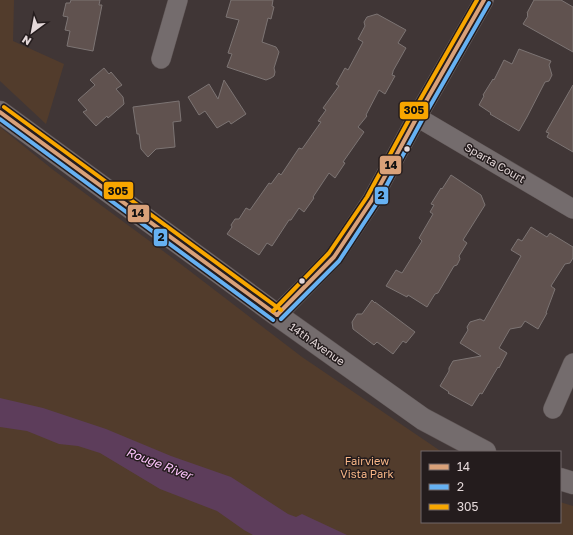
<svg xmlns="http://www.w3.org/2000/svg" width="573" height="535" viewBox="0 0 573 535" font-family="'Golos Text',sans-serif">
<style>
.green{fill:#523c2c}
.water{fill:#5d3d5b}
.building{fill:#60524f;stroke:#7c7473}
.lines{fill:none;stroke-linecap:round;stroke-linejoin:round}
.street-casing{stroke:#5c5353;stroke-width:20}
.secondary-casing{stroke:#5c5353;stroke-width:23}
.street{stroke:#746c6d;stroke-width:19}
.secondary{stroke:#746c6d;stroke-width:22}
.bus-1-casing{stroke:#241c1d;stroke-width:7}
.bus-2-casing{stroke:#241c1d;stroke-width:7}
.bus-3-casing{stroke:#241c1d;stroke-width:7}
.bus-1{stroke:#d9a179;stroke-width:4}
.bus-2{stroke:#66b1f2;stroke-width:4}
.bus-3{stroke:#f7a600;stroke-width:4}
.bus-dot{fill:#e4d8d9;stroke:#241c1d;stroke-width:1.5}
.labels{text-anchor:middle;stroke-width:3;stroke-linejoin:round;paint-order:stroke}
.street-label{font-size:11px;fill:#e4d8d9;stroke:#241c1d}
.park-label{font-size:11px;fill:#f9b787;stroke:#241c1d}
.water-label{font-size:12px;font-style:italic;fill:#fdc3fc;stroke:#241c1d}
.line-badge{stroke:#241c1d;stroke-width:1.5}
.pale-badge-label{font-size:11px;text-anchor:middle;font-weight:bold;fill:#111}
</style>
<rect width="100%" height="100%" fill="#403636"/>
<!-- green -->
<g class="green">
<path d="M0 0H14L13 41 64 64 46 124 0 81Z"/>
<path d="M0 127 52 169 182 265 302 357 442 452H422V522H560V502L573 506V535H0Z"/>
</g>
<!-- water -->
<path class="water" d="M0 398 43 408 106 429 171 456 231 477 288 514 296 517 302 514 347 535H253L244 530 217 511 160 489 100 453 78 446 59 444 27 431 0 427Z"/>
<!-- building -->
<g class="building">
<path d="M71 0H100L99 5H102L93 51 67 46 70 31 65 30 68 17 63 16 66 3H70Z"/>
<path d="M231 0H273L272 6 274 7 271 19 268 18 262 42 276 47 279 52 274 68 275 72 274 76 271 78 266 80 227 67 232 54 228 53 239 20 226 17Z"/>
<path d="M534 0H561L573 7V52L523 24 528 16 527 15 528 14 527 13Z"/>
<path d="M377 14 406 30 398 43 406 48 393 71V72L392 75 395 76 385 94 379 90 366 115 367 116 358 127 364 132 343 162 345 163 335 178 329 173 313 197 314 198 304 212 299 208 291 220H289L272 246 267 243 259 255 227 234 232 227 231 225 235 219H239L246 208 250 210 269 183 271 184 279 173 281 175 299 148 302 149 321 122 318 121 326 110 323 108 339 86 336 84 345 68 348 70 363 42 358 39 365 26 364 22 367 17Z"/>
<path d="M519 49 551 61 549 65 552 75 549 81 545 82 527 117 519 131 490 114 491 113 479 105 484 96 483 95 493 79 494 80 504 60 512 64Z"/>
<path d="M104 68 109 74 111 72 122 85 116 89 123 97 124 104 108 118 107 116 96 126 83 112 87 110 78 100 95 85 90 80Z"/>
<path d="M224 80 246 114 231 124 229 121 217 128 205 111 199 115 188 97 209 84 218 99Z"/>
<path d="M573 85V152L547 137 549 133 546 132Z"/>
<path d="M179 101 181 121 173 122 175 147 156 149 148 157 141 149 139 134H137L133 107Z"/>
<path d="M451 175 481 195 485 205 463 240 467 243 459 256 460 259 457 265 454 266 438 293 435 294 427 307 408 295 407 297 386 286 396 270 402 273 422 241 419 238 433 214 430 212 434 205 431 204 441 188 442 189Z"/>
<path d="M531 227 547 237 550 233 573 247V258L570 263 565 264 551 286 555 289 546 313H547L538 329 525 321 521 327 510 329 499 348 507 353 499 368 498 367 482 394 480 393 472 406 448 393 449 392 440 386 449 371V368L453 361 481 356 460 343 468 330 467 327 470 322 480 319 484 321 521 256 511 250 518 239 522 241Z"/>
<path d="M372 300 375 303V302L415 332 406 343 403 341 393 354 377 342 374 345 353 329 352 322 357 314H362Z"/>
</g>
<g class="lines">
<!-- street casing -->
<g class="street-casing">
<g id="street">
<path d="M161 59 178 0"/>
<path d="M417 117 573 209"/>
<path d="M277 315 334 257 372 200 417 117 484 0"/>
<path d="M553 409 573 363"/>
</g>
</g>
<!-- secondary casing -->
<g class="secondary-casing">
<g id="secondary">
<path d="M0 112 277 315 423 419 485 452"/>
<path d="M560 479 573 483"/>
</g>
</g>
<!-- street -->
<use href="#street" class="street"/>
<!-- secondary -->
<use href="#secondary" class="secondary"/>
<!-- bus-1 casing -->
<g class="bus-1-casing">
<g id="bus-1">
<path d="M0 112 277 315"/>
<path d="M277 315 334 257 372 200 417 117 484 0"/>
</g>
</g>
<!-- bus-2 casing -->
<g class="bus-2-casing">
<g id="bus-2">
<path d="M0 119 273 320"/>
<path d="M281 319 339 261 377 203 422 120 489 3"/>
</g>
</g>
<!-- bus-3 casing -->
<g class="bus-3-casing">
<g id="bus-3">
<path d="M4 107 281 310"/>
<path d="M273 311 329 253 367 197 412 114 477 0"/>
</g>
</g>
<!-- bus-1 -->
<use href="#bus-1" class="bus-1"/>
<!-- bus-2 -->
<use href="#bus-2" class="bus-2"/>
<!-- bus-3 -->
<use href="#bus-3" class="bus-3"/>
</g>
<!-- markers -->
<g class="bus-dot">
<circle cx="407" cy="149" r="3.5"/>
<circle cx="302" cy="281" r="3.5"/>
</g>
<g class="labels">
<!-- street labels -->
<g class="street-label">
<text transform="translate(495 163) rotate(30)" y="4">Sparta Court</text>
<text transform="translate(317 344) rotate(35)" y="4">14th Avenue</text>
</g>
<!-- park labels -->
<g class="park-label">
<text x="367" y="465">Fairview<tspan x="367" dy="13">Vista Park</tspan></text>
</g>
<!-- water labels -->
<g class="water-label">
<text transform="translate(159 464) rotate(21)" y="4">Rouge River</text>
</g>
</g>
<g class="line-badge">
<rect x="399" y="101" width="30" height="19" rx="4" fill="#f7a600"/>
<rect x="379" y="155" width="23" height="20" rx="4" fill="#d9a179"/>
<rect x="103" y="181" width="31" height="19" rx="4" fill="#f7a600"/>
<rect x="374" y="186" width="15" height="19" rx="4" fill="#66b1f2"/>
<rect x="127" y="204" width="23" height="19" rx="4" fill="#d9a179"/>
<rect x="153" y="228" width="15" height="19" rx="4" fill="#66b1f2"/>
</g>
<g class="pale-badge-label">
<text x="414" y="114">305</text>
<text x="391" y="169">14</text>
<text x="118" y="195">305</text>
<text x="381" y="199">2</text>
<text x="138" y="217">14</text>
<text x="161" y="241">2</text>
</g>
<!-- legend -->
<rect x="421" y="451" width="140" height="72" fill="#241c1d" stroke="#716768"/>
<rect x="429" y="464" width="20" height="6" fill="#d9a179" stroke="#716768"/>
<text x="457" y="471" font-size="12" fill="#e4d8d9">14</text>
<rect x="429" y="484" width="20" height="6" fill="#66b1f2" stroke="#716768"/>
<text x="457" y="491" font-size="12" fill="#e4d8d9">2</text>
<rect x="429" y="504" width="20" height="6" fill="#f7a600" stroke="#716768"/>
<text x="457" y="511" font-size="12" fill="#e4d8d9">305</text>
<!-- north arrow -->
<g transform="translate(32 32) rotate(212)" stroke="#241c1d" stroke-width="3" paint-order="stroke">
<path d="M0-3L7 15L0 10L-7 15Z" fill="#e4d8d9"/>
<text y="-6" font-size="11" font-weight="bold" text-anchor="middle" fill="#e4d8d9">N</text>
</g>
</svg>
